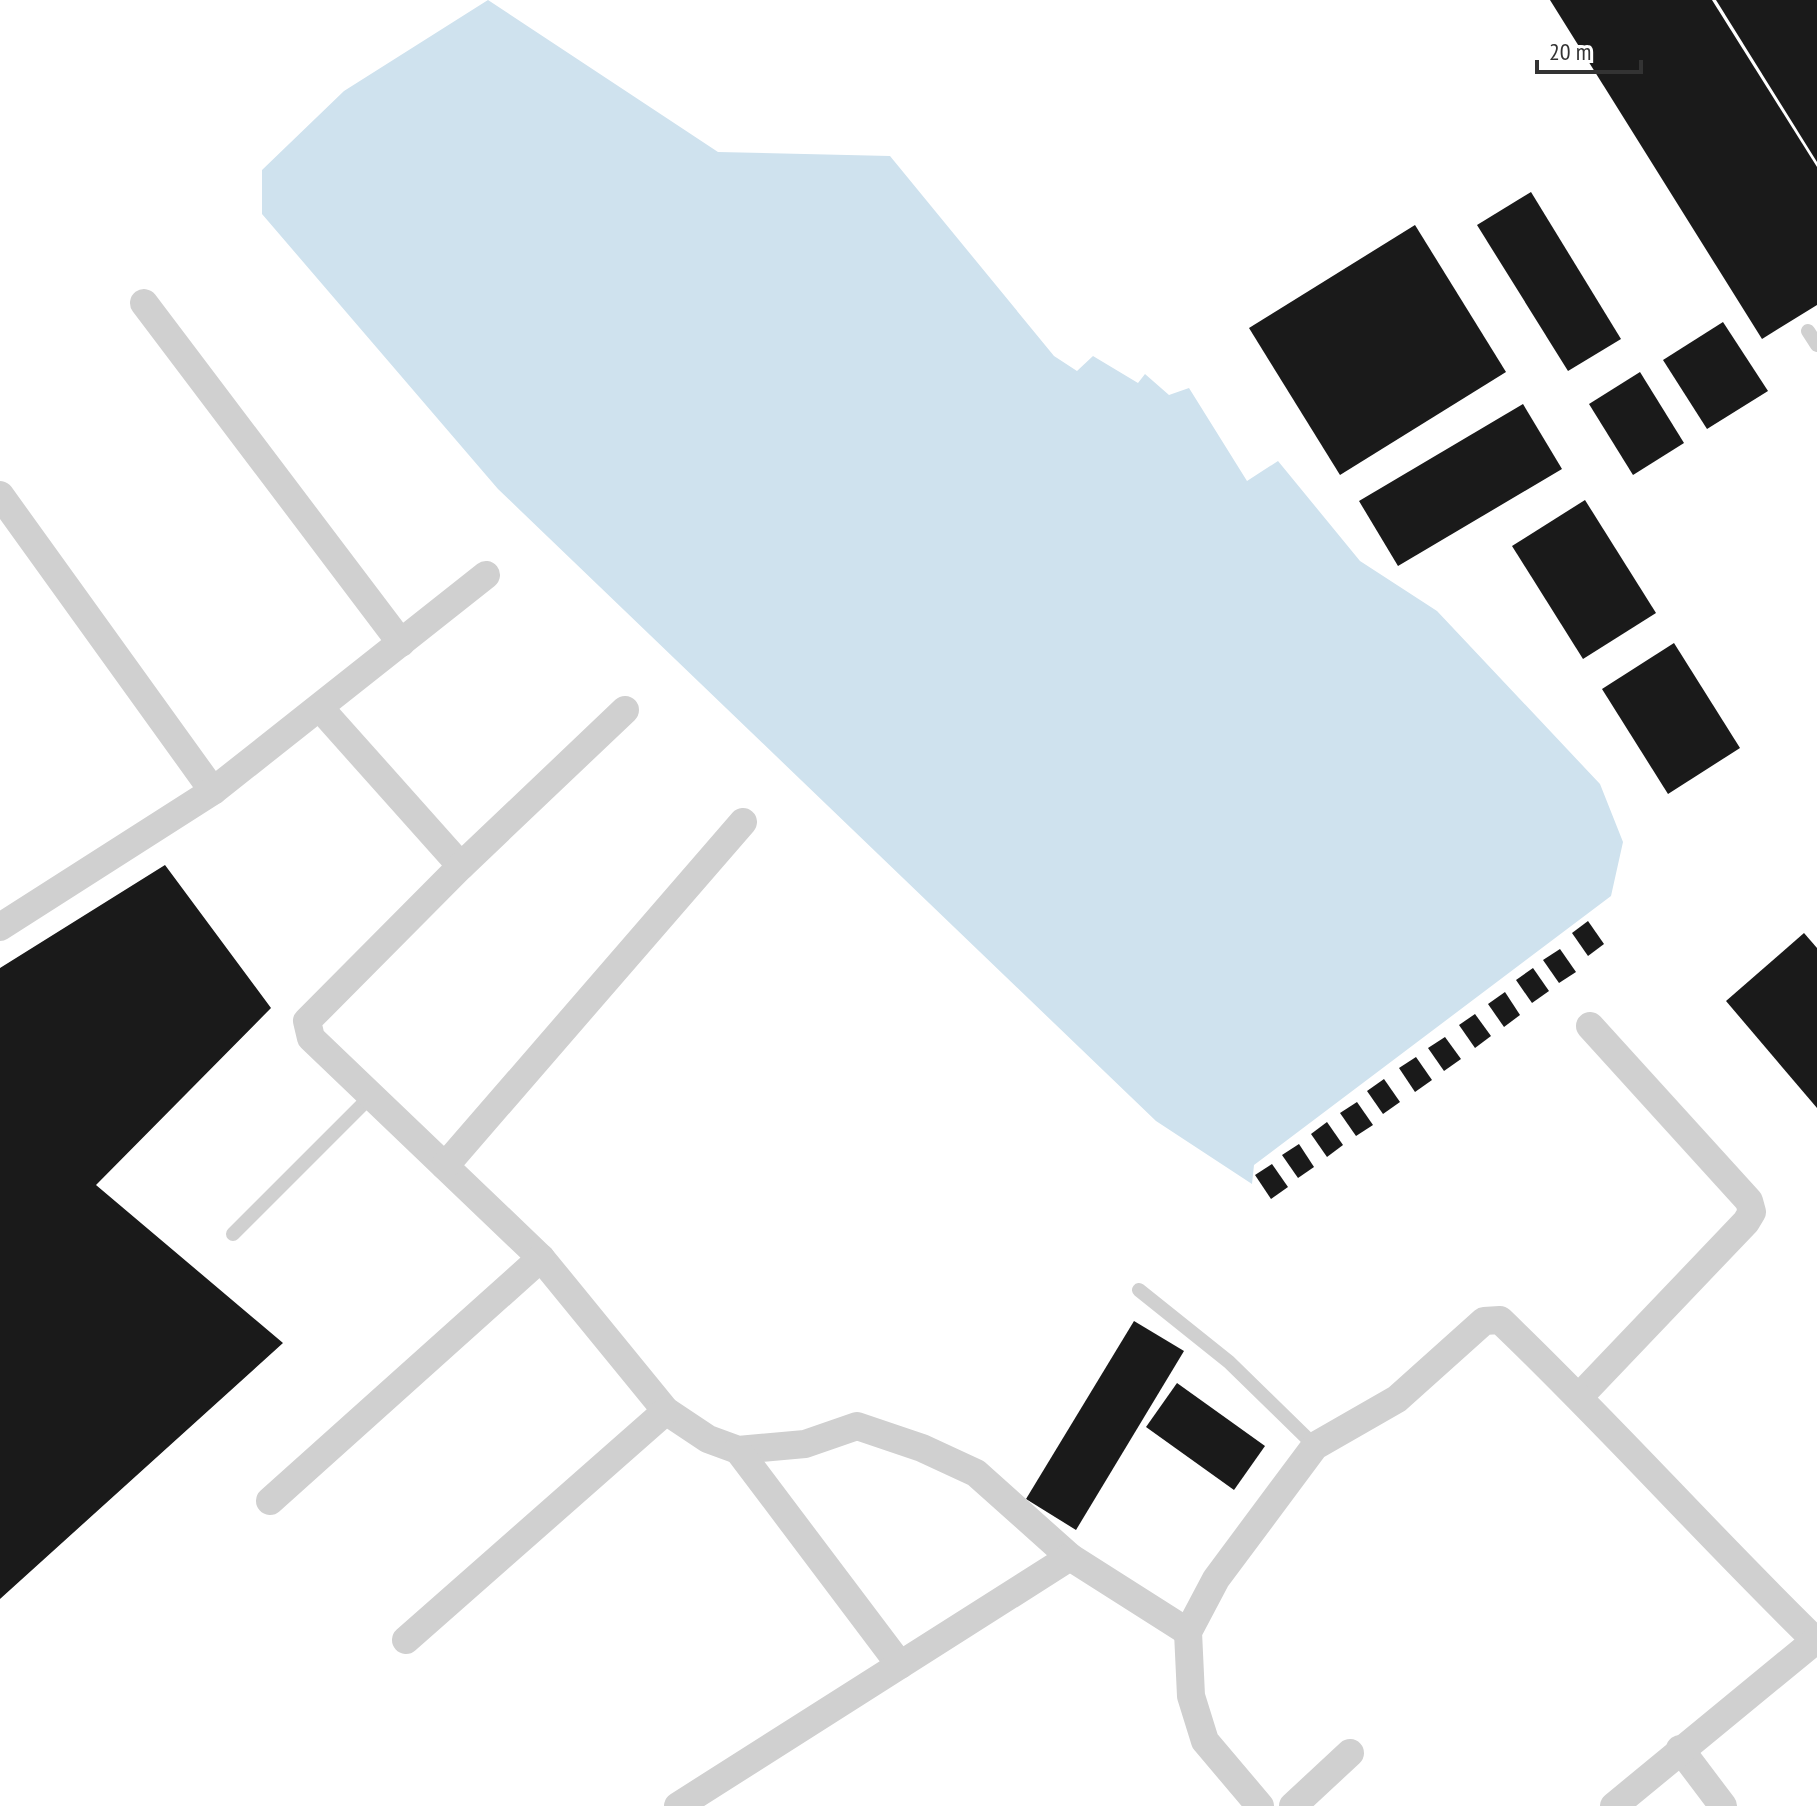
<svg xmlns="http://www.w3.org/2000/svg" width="1817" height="1806" viewBox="0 0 1817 1806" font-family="'PT Sans Narrow',sans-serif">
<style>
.water{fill:#cfe2ee}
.building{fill:#1a1a1a}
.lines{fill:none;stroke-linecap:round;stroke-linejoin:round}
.lane{stroke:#d0d0d0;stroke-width:14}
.street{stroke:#d0d0d0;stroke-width:28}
</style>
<rect width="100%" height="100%" fill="#fff"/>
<!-- water -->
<path class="water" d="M488 0 718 152 890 156 1054 356 1077 371 1093 356 1138 383 1145 374 1169 395 1189 388 1247 481 1278 461 1360 561 1437 611 1600 784 1623 842 1611 896 1254 1165 1252 1184 1156 1121 498 489 262 214V170L344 91Z"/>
<!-- building -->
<g class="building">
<path d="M1550 0H1712L1817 167V305L1762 339Z"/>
<path d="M1716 0H1817V162Z"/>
<path d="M1531 192 1621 339 1568 371 1477 225Z"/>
<path d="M1415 225 1506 372 1340 475 1249 328Z"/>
<path d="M1723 322 1768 391 1707 429 1663 360Z"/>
<path d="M1640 372 1684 443 1633 475 1589 404Z"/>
<path d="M1523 404 1562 469 1398 566 1359 501Z"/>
<path d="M1585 500 1656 613 1583 659 1512 546Z"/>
<path d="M1674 643 1740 748 1668 794 1602 689Z"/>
<path d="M165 865 271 1008 96 1185 283 1343 0 1599V968Z"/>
<path d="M1588 921 1604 944 1588 956 1572 933Z"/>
<path d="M1804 933 1817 948V1108L1726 1001Z"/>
<path d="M1560 949 1576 972 1559 983 1543 960Z"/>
<path d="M1533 968 1549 991 1532 1003 1516 980Z"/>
<path d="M1505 992 1520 1015 1504 1027 1488 1004Z"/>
<path d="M1475 1014 1491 1036 1475 1048 1459 1025Z"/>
<path d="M1445 1037 1461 1059 1444 1071 1428 1048Z"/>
<path d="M1416 1057 1432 1080 1415 1092 1399 1068Z"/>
<path d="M1384 1079 1400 1102 1383 1114 1367 1091Z"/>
<path d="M1357 1102 1373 1125 1356 1136 1340 1113Z"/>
<path d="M1327 1122 1343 1145 1327 1157 1311 1134Z"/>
<path d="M1299 1144 1314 1167 1298 1178 1282 1155Z"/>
<path d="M1272 1164 1288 1187 1271 1199 1255 1175Z"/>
<path d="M1134 1321 1184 1351 1076 1530 1026 1499Z"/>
<path d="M1177 1383 1265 1446 1234 1490 1146 1427Z"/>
</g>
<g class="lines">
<!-- lane -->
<g class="lane">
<path d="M1808 331 1817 345"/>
<path d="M233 1234 371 1096"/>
<path d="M1139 1290 1229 1362 1315 1446"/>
</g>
<!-- street -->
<g class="street">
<path d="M144 303 401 643"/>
<path d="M0 495 213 791"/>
<path d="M320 708 461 866"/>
<path d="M625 710 461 866 307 1021 311 1038 541 1258 666 1411 708 1439 738 1450 805 1444 857 1426 922 1448 976 1473 1070 1557"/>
<path d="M0 927 213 791 486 575"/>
<path d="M445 1166 743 822"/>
<path d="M1580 1396 1746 1222 1752 1212 1749 1201 1590 1026"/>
<path d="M738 1450 900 1665"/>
<path d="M270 1501 541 1258"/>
<path d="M406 1640 666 1411"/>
<path d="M1680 1749 1723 1806"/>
<path d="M678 1806 1070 1557 1188 1632"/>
<path d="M1260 1806 1205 1741 1191 1696 1188 1632 1216 1579 1315 1446 1397 1399 1484 1321 1500 1320C1609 1424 1709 1537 1817 1642"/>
<path d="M1293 1806 1350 1753"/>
<path d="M1614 1806 1817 1639"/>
</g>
</g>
<!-- scale -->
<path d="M1537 60v12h104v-12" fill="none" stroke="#333333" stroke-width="4"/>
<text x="1549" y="60" font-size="24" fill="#333333" stroke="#ffffff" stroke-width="6" paint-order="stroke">20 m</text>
</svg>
